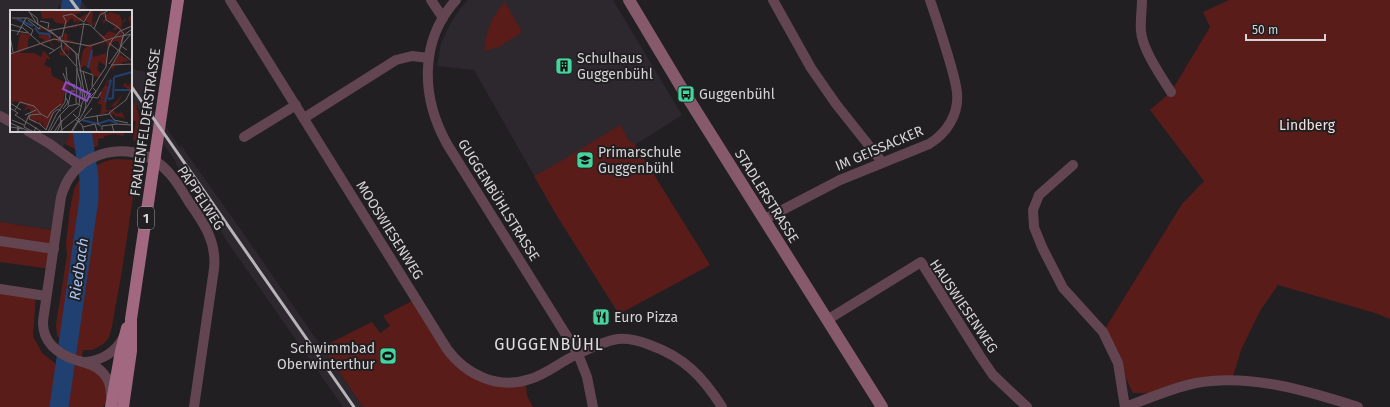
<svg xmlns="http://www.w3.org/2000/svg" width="1390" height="407" viewBox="0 0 1390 407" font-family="'Fira Sans',sans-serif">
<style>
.built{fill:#2d272e}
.green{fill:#5a1c19}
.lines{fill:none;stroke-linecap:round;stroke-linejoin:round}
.river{stroke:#204072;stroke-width:19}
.minor{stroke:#624550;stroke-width:10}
.secondary{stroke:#86596b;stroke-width:12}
.primary{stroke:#a26880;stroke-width:12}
.rail{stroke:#b6b4b6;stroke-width:3}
.labels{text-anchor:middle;stroke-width:4;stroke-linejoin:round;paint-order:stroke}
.shield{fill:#211f22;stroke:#9f9d9f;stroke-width:1}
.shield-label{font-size:13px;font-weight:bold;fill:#d5d3d5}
.poi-label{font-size:14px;fill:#d5d3d5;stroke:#211f22;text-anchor:start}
.street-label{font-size:14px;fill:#d5d3d5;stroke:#211f22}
.park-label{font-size:14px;fill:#f5dfdc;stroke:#211f22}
.water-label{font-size:15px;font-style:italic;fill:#a8c7f6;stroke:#211f22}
.quarter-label{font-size:16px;letter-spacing:1px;fill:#e0dde0;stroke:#211f22}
.inset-river{fill:none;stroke:#204072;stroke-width:2}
.inset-road{fill:none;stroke:#69676a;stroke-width:1}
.view{fill:#8d4dc3;fill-opacity:0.15;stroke:#8d4dc3;stroke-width:2}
.inset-edge{fill:none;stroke:#d5d3d5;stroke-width:2}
</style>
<rect width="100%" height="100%" fill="#211f22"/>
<!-- built -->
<g class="built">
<path d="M0 0H69L67 11H64L59 4 57 11H11V131H68L69 136 61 151 80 166 71 175 57 231 0 222Z"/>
<path d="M74 0H81L89 11H72Z"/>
<path d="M468 0H613L682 115 635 145 710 265 619 314 557 216 474 70 437 66 441 43 450 24 460 9Z"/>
<path d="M131 69 151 73 147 100 181 149 180 144 239 227 363 407H343L226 240 214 218 175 163 176 162 131 98Z"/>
</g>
<!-- green -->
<g class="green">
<path d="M1229 0H1390V319L1375 313 1278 285 1260 311 1241 350 1232 380 1159 393H1133L1103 332 1182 204 1204 181 1150 110 1171 92 1210 27 1203 12Z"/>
<path d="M505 2 522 32 499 47 484 51C486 32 491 16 505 2Z"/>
<path d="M131 97C142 114 140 122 136 141L133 140 136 121H131Z"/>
<path d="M620 125 629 141 635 144 710 265 619 314 557 216 534 176 553 166Z"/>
<path d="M68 131H124V136L115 134 104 136V138L98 139V146L81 152 65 144 69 136Z"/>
<path d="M116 159 136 160V162L138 163 122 271 111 331 108 339 102 345 92 350H83L81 361 100 370 112 400 104 405 103 407H0V289L36 295 33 336 42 353 56 364 60 340 57 335 56 325 67 255 66 243 70 209 74 189 82 176 93 167 106 161Z"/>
<path d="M0 222 57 231 51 269 0 262Z"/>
<path d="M412 301 451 361C470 381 498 392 526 385L527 396 533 407H363L322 347 372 322 380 333 390 326 383 316Z"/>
</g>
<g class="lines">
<!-- river -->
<g class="river">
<path d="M70 11 72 0"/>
<path d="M59 407 89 199V178L82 131"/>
</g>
<!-- minor -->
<g class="minor">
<path d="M230 0 447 349C466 375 498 390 530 379 547 374 561 361 578 354 590 348 604 341 618 339 629 338 640 341 650 345 684 357 703 377 722 407"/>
<path d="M431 0 443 18"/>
<path d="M456 0C419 41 421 97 447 144L578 354 587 377 593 407"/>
<path d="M773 0 811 68 836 104 882 162"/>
<path d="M1142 0C1142 10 1140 21 1141 31 1142 49 1161 76 1171 92"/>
<path d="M0 116 11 122"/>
<path d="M304 118 396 60 412 56 429 58"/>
<path d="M28 131 50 144 80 166"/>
<path d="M244 137 296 105"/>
<path d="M1073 165 1039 195 1033 210 1034 227 1042 247 1063 288 1103 332 1118 363 1125 407"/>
<path d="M765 219 840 180 929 144C947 133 959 114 957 93 956 82 952 70 949 59 943 39 937 20 930 0"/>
<path d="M0 241 54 249"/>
<path d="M0 289 46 296"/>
<path d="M827 320 921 262 980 356 993 375 1027 407"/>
<path d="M86 362C102 360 115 353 123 338"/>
<path d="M111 396C111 388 109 379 103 373 96 365 86 363 76 360 57 354 42 341 43 321L61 197C66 179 75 166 92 158 119 145 151 151 170 174 177 182 183 192 189 202 204 223 217 242 214 269L194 407"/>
<path d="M1126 407C1149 398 1172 388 1196 383 1249 373 1308 391 1358 407"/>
</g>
<!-- secondary -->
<path class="secondary" d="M629 0 681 87 882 407"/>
<!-- primary -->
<g class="primary">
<path d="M111 407 121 351 127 328"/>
<path d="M123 407 131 351V319L178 0"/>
</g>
<!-- rail -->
<g class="rail">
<path d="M71 0 79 11"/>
<path d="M131 86 354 407"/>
</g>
</g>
<!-- icons -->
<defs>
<g id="building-square" transform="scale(0.9)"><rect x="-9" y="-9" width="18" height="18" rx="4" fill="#46d49e" stroke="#211f22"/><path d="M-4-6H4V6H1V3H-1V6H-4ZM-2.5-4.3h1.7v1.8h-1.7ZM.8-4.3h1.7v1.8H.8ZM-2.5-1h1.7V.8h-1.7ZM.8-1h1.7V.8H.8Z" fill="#111"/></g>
<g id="bus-square" transform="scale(0.9)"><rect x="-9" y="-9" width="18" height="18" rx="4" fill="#46d49e" stroke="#211f22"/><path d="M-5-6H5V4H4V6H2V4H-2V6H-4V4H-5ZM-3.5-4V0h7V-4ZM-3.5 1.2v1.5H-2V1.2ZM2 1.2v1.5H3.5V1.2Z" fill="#111"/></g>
<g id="school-square" transform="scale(0.9)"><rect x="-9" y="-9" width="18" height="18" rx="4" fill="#46d49e" stroke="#211f22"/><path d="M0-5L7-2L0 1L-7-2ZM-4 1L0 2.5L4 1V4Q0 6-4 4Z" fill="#111"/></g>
<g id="restaurant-square" transform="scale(0.9)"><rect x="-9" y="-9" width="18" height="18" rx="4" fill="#46d49e" stroke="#211f22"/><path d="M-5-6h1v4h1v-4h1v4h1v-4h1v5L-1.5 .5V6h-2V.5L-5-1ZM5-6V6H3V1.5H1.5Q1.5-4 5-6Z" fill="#111"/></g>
<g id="stadium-square" transform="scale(0.9)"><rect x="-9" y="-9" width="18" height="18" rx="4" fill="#46d49e" stroke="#211f22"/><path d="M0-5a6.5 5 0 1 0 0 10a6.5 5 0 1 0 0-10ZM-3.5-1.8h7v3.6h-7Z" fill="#111"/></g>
</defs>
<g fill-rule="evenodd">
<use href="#building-square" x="564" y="66"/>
<use href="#bus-square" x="686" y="94"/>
<use href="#school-square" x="585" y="160"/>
<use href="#restaurant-square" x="601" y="317"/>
<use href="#stadium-square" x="388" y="356"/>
</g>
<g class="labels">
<!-- shield labels -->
<rect class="shield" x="138" y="207" width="16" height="22" rx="3"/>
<g class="shield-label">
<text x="146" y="223">1</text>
</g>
<!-- poi labels -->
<g class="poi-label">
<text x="577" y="63">Schulhaus<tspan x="577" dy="16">Guggenbühl</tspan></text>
<text x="699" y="99">Guggenbühl</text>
<text x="598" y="157">Primarschule<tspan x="598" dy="16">Guggenbühl</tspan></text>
<text x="614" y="322">Euro Pizza</text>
<text x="375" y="353" text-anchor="end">Schwimmbad<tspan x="375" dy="16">Oberwinterthur</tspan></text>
</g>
<!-- street labels -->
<g class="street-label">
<text transform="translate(145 122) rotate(-82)" y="5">FRAUENFELDERSTRASSE</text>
<text transform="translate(879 148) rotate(-23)" y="5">IM GEISSACKER</text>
<text transform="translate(767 196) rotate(58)" y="5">STADLERSTRASSE</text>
<text transform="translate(201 198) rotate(57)" y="5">PAPPELWEG</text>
<text transform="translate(499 200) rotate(58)" y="5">GUGGENBÜHLSTRASSE</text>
<text transform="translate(390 230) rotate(58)" y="5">MOOSWIESENWEG</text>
<text transform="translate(964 306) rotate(56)" y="5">HAUSWIESENWEG</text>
</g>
<!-- park labels -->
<g class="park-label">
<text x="1307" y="130">Lindberg</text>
</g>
<!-- water labels -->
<g class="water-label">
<text transform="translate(79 269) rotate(-82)" y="5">Riedbach</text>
</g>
<!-- quarter labels -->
<g class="quarter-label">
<text x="549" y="350">GUGGENBÜHL</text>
</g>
</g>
<!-- overview -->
<g transform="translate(10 10)">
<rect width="122" height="122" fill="#211f22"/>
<path d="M31 0H77L66 4 68 9 83 0 82 15 89 8 90 0 94 2V6L100 2 110 5 112 12 115 9 114 4 116 10 112 13 111 20 121 16 118 8 122 5 120 11 122 17 112 21 114 23 117 20 114 24 105 26 109 22 103 27 113 26 110 36 108 31 102 32V35L98 38 96 32H94L91 41 93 33 82 36 83 47 96 43 98 54 108 41H109L99 54H98L97 50 96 56 89 51 87 60 92 64 89 68 81 64V60L74 55 69 60 73 40 77 37 59 31 57 34 66 42 69 49 60 38 59 45 57 46 59 42 55 39V46L50 45 49 40 52 43 56 31 50 30 49 33 46 30 40 31 45 37 38 31 32 33 36 35 30 34 8 43H24L31 47 33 41 36 43 41 50 37 48 34 55 41 58 42 66 60 75 55 81 52 97 49 98 51 95 44 100 36 120 32 112 31 118 28 110 24 113 19 109 21 107 14 109 22 104 19 98 13 101 17 96 5 91 0 94V42H7L10 23 21 25 18 30V38L29 33 28 30 31 33 35 30 29 27V23H28L24 16 3 9H11L14 12 16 9V12L24 16 29 22 38 24 41 29 47 28 34 19 28 20 31 17 37 19 40 13 39 18 45 19 40 20 48 27 54 28 53 23 58 24 57 29 68 33H71L73 18 69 17 72 16 73 18 71 34 77 35 94 31 88 24 94 26 99 21 106 24 110 20 109 18 103 21 105 16 96 10 94 14 92 10H95V7H93L92 4 90 5 89 8 84 15 82 16 73 9 67 14 68 10 64 13 63 9H60L54 18 67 14V17L46 20 53 18 55 14 46 13 42 8 32 9ZM113 39 109 44 120 51 112 52V55H105L102 60 101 57 110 42ZM122 62 103 68 100 81 113 79 120 80 112 75 117 73V76L122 73 120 76 122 78 121 80 100 81 98 89H104H97L96 96V100H101L105 96 100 97 113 85 103 100 107 104 112 102 115 109 107 106 106 108 105 104 101 105 99 101 90 105 92 95 87 93 91 89 89 85 98 70 113 64ZM103 68 96 92H94L98 77 96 75Z" fill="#5a1c19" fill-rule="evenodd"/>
<path class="inset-river" d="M7 9 23 16M25 18 29 23 39 24 40 28M78 58 82 40M104 67 122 62M105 80H120M98 89 103 88 104 67M95 92 101 70M72 110 88 114 99 110 107 113"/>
<path class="inset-road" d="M18 0 27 14 42 22 68 45 76 95 74 102M19 2 27 8 28 14M95 3 96 10 108 17 114 24 110 38 99 54M2 8H18L45 25 66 43 67 60M18 10 29 19 30 17M30 11 39 13 38 18M74 12 81 0M13 13 23 20 21 25M0 14 13 18 31 34 44 40M84 19 90 5 99 0M0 20 18 23M38 21 73 14 80 15 96 30M7 25 16 8M0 26 3 42M51 29 49 27H52L56 11 53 6 62 4 74 12M51 31 52 40 66 56M99 33 122 51M117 40 111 36 120 25M0 44 44 29 80 36 106 27 122 24M39 44 51 36M68 49 74 13M101 55 122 54M56 57 57 69M67 58 66 93 71 96M67 60 71 75 69 95M69 60 83 65 82 77M73 61 78 82M53 63 57 73 65 75M57 69 65 79M69 80 72 81 73 90M77 85 96 57 98 39 102 30 110 21 122 16M78 87 88 88 91 82M80 87 86 81 83 78M0 93 11 100M58 96 61 81H65M0 98 8 103 5 105M53 99 58 92 56 88M5 100 10 92 24 96 31 104M5 105 32 122M15 105 26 100M20 105 19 109 30 114 36 120 43 103 48 99 51 101M46 105 55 92 56 82M50 105 52 122M87 105 88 114 91 116M38 107 41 102 51 94M74 107 82 98M65 109 72 115 74 122M2 110 14 115M65 110 69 106 72 93 78 83M52 111 69 96M69 112 74 108 99 104M0 113 21 122M118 113 104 110 99 103 116 90 122 78M102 115 104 122H114M1 117 13 119M26 117 24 122 14 117 19 105 31 104 38 108M73 117 85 114 87 121M92 120V116L107 114 122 115M7 122 8 116 9 122M38 122 46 105M40 122 50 105 59 96 67 94M44 122 52 110M47 122 52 111M49 122 66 109M61 122 69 109 63 104M62 122 109 43 113 26 122 19"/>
<path class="view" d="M56 72 80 84 77 91 53 79Z"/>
<rect width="122" height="122" class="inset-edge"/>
</g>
<!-- scale -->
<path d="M1246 34v6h79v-6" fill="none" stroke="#d5d3d5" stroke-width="2"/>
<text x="1252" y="34" font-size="12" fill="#d5d3d5" stroke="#211f22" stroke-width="3" paint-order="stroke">50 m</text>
</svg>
